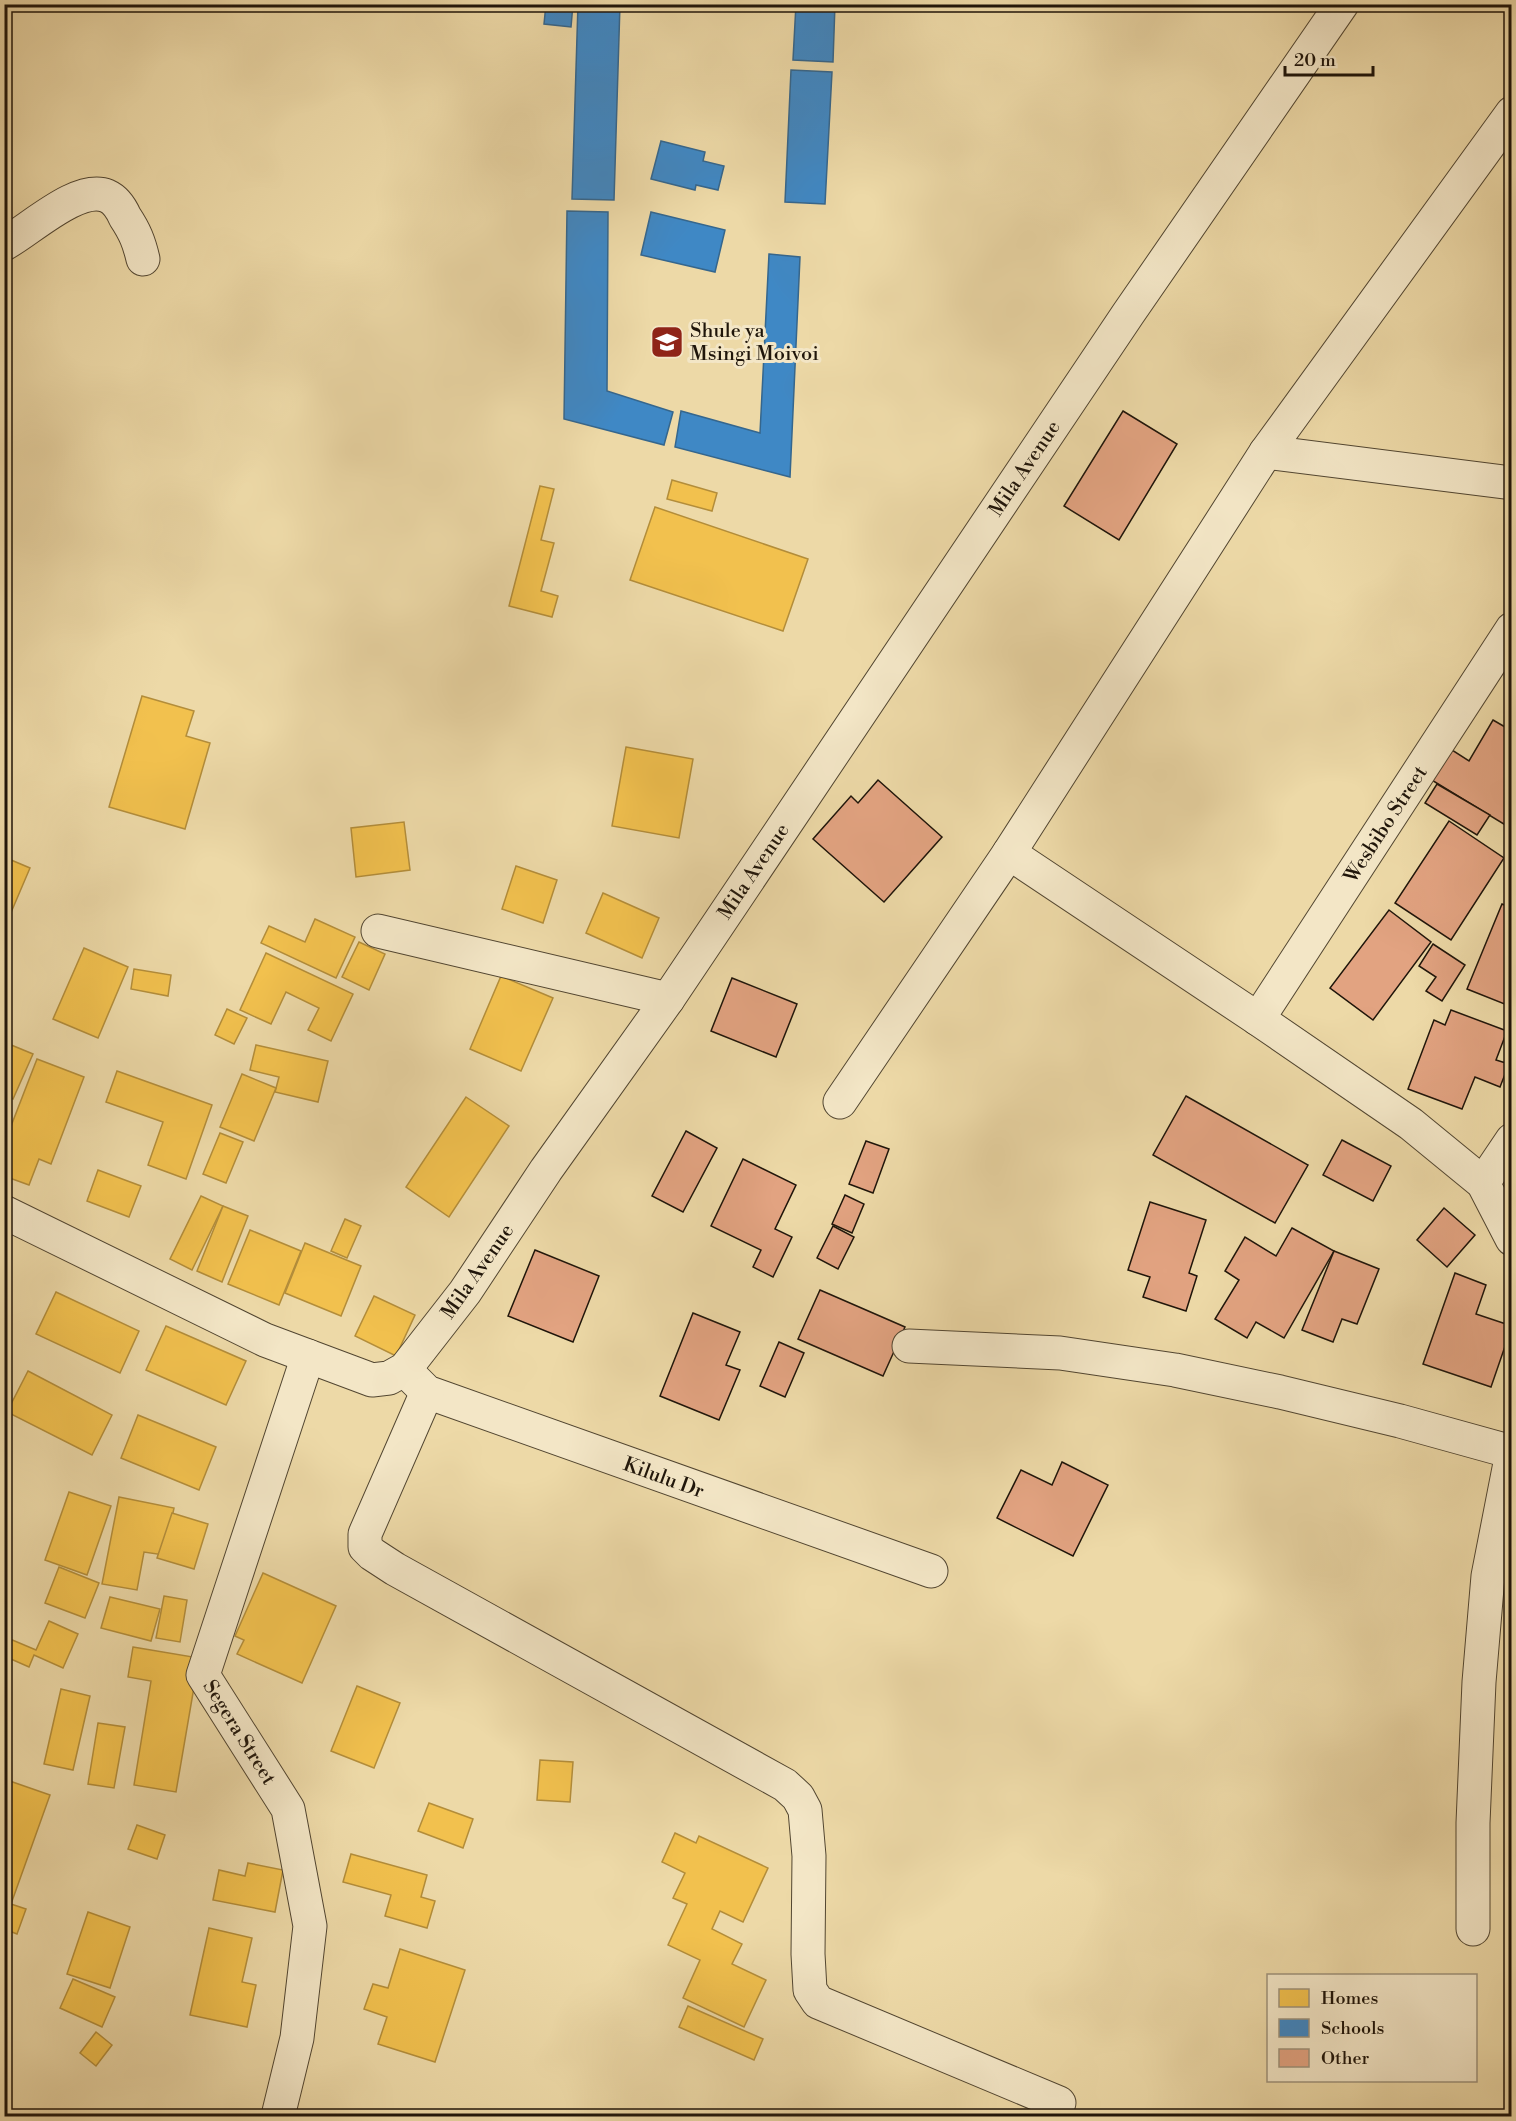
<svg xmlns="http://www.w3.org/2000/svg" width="1516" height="2121" viewBox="0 0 1516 2121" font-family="'Libre Bodoni',serif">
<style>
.homes{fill:#f2c14e;stroke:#b38d3a;stroke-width:1.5}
.schools{fill:#3f88c5;stroke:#35668d;stroke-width:1.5}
.building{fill:#e2a381;stroke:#1f150a;stroke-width:1.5}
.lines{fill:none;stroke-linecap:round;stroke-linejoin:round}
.minor-casing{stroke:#524631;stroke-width:35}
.minor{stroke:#f3e6c6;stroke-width:33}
.labels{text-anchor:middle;stroke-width:6;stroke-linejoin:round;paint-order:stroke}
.poi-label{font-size:20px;fill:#1f150a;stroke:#f3e6c6;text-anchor:start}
.street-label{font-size:20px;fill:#1f150a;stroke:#f3e6c6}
</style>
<rect width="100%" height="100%" fill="#edd9a7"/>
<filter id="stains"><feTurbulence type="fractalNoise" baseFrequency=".00333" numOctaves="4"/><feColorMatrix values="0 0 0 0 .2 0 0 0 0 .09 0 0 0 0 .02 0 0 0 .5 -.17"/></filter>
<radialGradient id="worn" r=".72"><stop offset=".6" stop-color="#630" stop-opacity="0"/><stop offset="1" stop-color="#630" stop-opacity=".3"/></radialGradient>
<!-- homes -->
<g class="homes">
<path d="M672 480 717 493 712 511 667 499Z"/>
<path d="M540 486 554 489 541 540 554 543 541 591 558 596 552 617 509 606Z"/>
<path d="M655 507 808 559 783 631 630 580Z"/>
<path d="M142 696 194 711 186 736 210 743 185 829 109 807Z"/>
<path d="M626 747 693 759 679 838 612 826Z"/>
<path d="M404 822 410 870 356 877 351 828Z"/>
<path d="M4 857 30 868 4 929Z"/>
<path d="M516 866 557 880 543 923 502 909Z"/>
<path d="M603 893 659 918 642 958 586 933Z"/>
<path d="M315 919 355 937 336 978 261 943 269 926 305 942Z"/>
<path d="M359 942 385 954 369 990 342 977Z"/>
<path d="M84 948 128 967 98 1038 53 1019Z"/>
<path d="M266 953 353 994 331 1041 308 1030 319 1008 286 992 271 1024 240 1010Z"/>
<path d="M134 969 171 975 168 996 131 989Z"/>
<path d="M501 976 553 998 521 1071 470 1049Z"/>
<path d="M227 1009 247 1018 234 1044 215 1035Z"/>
<path d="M4 1042 33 1054 13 1099 4 1095Z"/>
<path d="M256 1045 328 1061 318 1102 275 1092 279 1077 250 1070Z"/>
<path d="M37 1059 84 1077 51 1164 39 1159 29 1185 4 1176V1124L11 1126Z"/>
<path d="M117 1071 212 1105 186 1179 148 1165 163 1122 106 1102Z"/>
<path d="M242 1074 276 1088 254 1141 220 1127Z"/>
<path d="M466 1097 509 1126 449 1217 406 1187Z"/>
<path d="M220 1133 243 1142 226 1183 203 1174Z"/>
<path d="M98 1170 141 1186 129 1217 87 1201Z"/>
<path d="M201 1196 223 1206 192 1270 170 1259Z"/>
<path d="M223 1206 248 1216 222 1282 197 1271Z"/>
<path d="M345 1219 361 1226 347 1258 331 1251Z"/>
<path d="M250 1230 301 1251 279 1305 228 1284Z"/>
<path d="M305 1243 361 1266 341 1316 285 1293Z"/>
<path d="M56 1292 139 1331 120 1373 36 1334Z"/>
<path d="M374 1296 415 1315 396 1356 355 1336Z"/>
<path d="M166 1326 246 1361 226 1405 146 1370Z"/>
<path d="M28 1371 112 1415 92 1455 7 1412Z"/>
<path d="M138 1415 216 1447 199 1490 121 1458Z"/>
<path d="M69 1492 111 1506 87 1575 45 1560Z"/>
<path d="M119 1497 174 1508 164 1555 144 1552 137 1590 102 1584Z"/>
<path d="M172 1513 208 1524 194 1569 157 1558Z"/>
<path d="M59 1567 99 1583 85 1618 45 1603Z"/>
<path d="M263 1573 336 1606 302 1683 237 1654 244 1640 235 1636Z"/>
<path d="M164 1596 187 1600 180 1642 156 1638Z"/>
<path d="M110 1597 160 1609 151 1641 101 1628Z"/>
<path d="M49 1621 78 1634 63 1668 34 1655 29 1667 4 1656V1651L10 1639 36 1650Z"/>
<path d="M133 1647 199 1658 176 1792 134 1785 151 1681 128 1677Z"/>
<path d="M357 1686 400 1703 374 1768 331 1751Z"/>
<path d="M61 1689 90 1696 73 1770 44 1764Z"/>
<path d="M98 1723 125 1727 114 1788 88 1784Z"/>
<path d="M540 1760 573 1762 570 1802 537 1800Z"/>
<path d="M4 1779 50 1795 11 1904 26 1909 17 1934 4 1929Z"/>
<path d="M429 1803 473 1819 463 1848 418 1831Z"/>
<path d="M137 1825 165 1835 157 1859 128 1849Z"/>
<path d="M675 1833 696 1843 699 1836 768 1868 743 1922 720 1911 712 1929 742 1944 732 1964 766 1980 744 2027 683 1998 700 1960 668 1945 687 1904 673 1898 685 1873 662 1862Z"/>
<path d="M351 1854 427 1875 421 1897 435 1901 427 1928 385 1916 391 1895 343 1882Z"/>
<path d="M248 1863 283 1870 275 1912 213 1900 219 1870 245 1876Z"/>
<path d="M88 1912 130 1927 110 1988 67 1974Z"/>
<path d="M209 1928 252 1938 242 1982 256 1985 247 2027 190 2015Z"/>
<path d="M400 1949 465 1970 435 2062 378 2044 387 2017 364 2009 373 1984 388 1988Z"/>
<path d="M73 1979 115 1997 102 2027 60 2008Z"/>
<path d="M688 2006 763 2039 754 2060 679 2027Z"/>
<path d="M96 2032 112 2045 96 2066 80 2053Z"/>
<path d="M570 2111 585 2116H568Z"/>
</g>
<!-- schools -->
<g class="schools">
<path d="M546 4H573L571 27 544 24Z"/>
<path d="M578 4H620L614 200 572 199Z"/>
<path d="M796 4H835L833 62 793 60Z"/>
<path d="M791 70 832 72 825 204 785 202Z"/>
<path d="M661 141 705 152 703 161 724 166 718 190 696 185 695 190 651 179Z"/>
<path d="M567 211 608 212 607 391 673 412 664 445 564 419Z"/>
<path d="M651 212 725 230 715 272 641 255Z"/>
<path d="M769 254 800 257 790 477 675 447 681 411 760 433Z"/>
</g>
<!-- building -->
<g class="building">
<path d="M1123 411 1177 444 1119 540 1064 506Z"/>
<path d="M1493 720 1512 731V819L1507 826 1430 779 1449 748 1469 761Z"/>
<path d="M878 780 942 837 884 902 813 839 851 796 858 803Z"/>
<path d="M1437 784 1490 815 1477 835 1425 803Z"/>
<path d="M1449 821 1504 858 1451 940 1395 903Z"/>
<path d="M1502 904 1512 908V1007L1467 989Z"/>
<path d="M1389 910 1431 942 1373 1020 1330 988Z"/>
<path d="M1433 944 1465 965 1442 1001 1426 991 1436 977 1419 966Z"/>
<path d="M732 978 797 1004 776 1057 711 1031Z"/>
<path d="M1451 1010 1507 1031 1496 1060 1509 1064 1500 1087 1475 1077 1462 1109 1408 1089 1434 1020 1445 1025Z"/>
<path d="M1186 1096 1308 1165 1275 1223 1153 1155Z"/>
<path d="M686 1131 717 1148 683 1212 652 1196Z"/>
<path d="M1342 1140 1391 1166 1373 1201 1323 1175Z"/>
<path d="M866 1141 889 1149 873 1193 849 1184Z"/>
<path d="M743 1159 796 1185 775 1229 792 1237 773 1277 753 1267 761 1250 711 1226Z"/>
<path d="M845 1195 864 1204 852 1233 832 1224Z"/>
<path d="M1150 1202 1206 1220 1189 1273 1197 1276 1186 1311 1143 1297 1150 1277 1128 1270Z"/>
<path d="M1444 1208 1475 1235 1447 1267 1417 1240Z"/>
<path d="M833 1226 854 1237 838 1269 817 1258Z"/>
<path d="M1292 1228 1334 1251 1284 1338 1256 1322 1247 1338 1215 1319 1239 1280 1225 1271 1245 1237 1276 1256Z"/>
<path d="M535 1250 599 1276 573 1342 508 1316Z"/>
<path d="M1334 1251 1379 1269 1357 1324 1342 1319 1333 1342 1302 1330Z"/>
<path d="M1455 1273 1486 1285 1476 1314 1512 1326 1491 1387 1423 1364Z"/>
<path d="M820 1290 905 1327 883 1376 798 1339Z"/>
<path d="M693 1313 740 1332 726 1365 740 1370 719 1420 660 1396Z"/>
<path d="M779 1342 804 1353 785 1397 760 1386Z"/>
<path d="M1062 1462 1108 1485 1073 1556 997 1518 1021 1470 1052 1485Z"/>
</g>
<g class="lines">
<!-- minor casing -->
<g class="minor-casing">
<g id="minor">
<path d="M4 244C30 230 78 184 107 196 116 200 121 208 125 217 135 232 139 242 143 259"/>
<path d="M1266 452 1512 483"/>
<path d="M1009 853 1258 1019 1411 1124 1483 1183 1512 1239"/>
<path d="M378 931 668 999"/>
<path d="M1258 1019 1512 629"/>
<path d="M840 1102 1009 853 1266 452 1512 113"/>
<path d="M1483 1183 1512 1140"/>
<path d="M4 1212 265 1340 372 1380 389 1378 405 1369 465 1292 546 1170 668 999 1128 314 1342 4"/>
<path d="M909 1346 1060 1353 1175 1370 1280 1392 1400 1421 1512 1452"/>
<path d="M412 1377 427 1392 931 1571"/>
<path d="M427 1392 365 1534V1547L372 1554 395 1569 785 1785 798 1797 805 1810 809 1856 808 1954 810 1990 818 2002 1059 2103"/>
<path d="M1473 1929V1823L1479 1682 1488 1576 1512 1453"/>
<path d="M278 2116 297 2038 310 1926 288 1809 203 1675 308 1356"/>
</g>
</g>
<!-- minor -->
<use href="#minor" class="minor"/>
</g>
<!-- icons -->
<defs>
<g id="school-square" transform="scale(1.725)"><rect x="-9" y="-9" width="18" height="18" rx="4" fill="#8f2418" stroke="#f3e6c6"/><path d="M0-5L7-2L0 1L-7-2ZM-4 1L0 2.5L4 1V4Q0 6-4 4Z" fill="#fff"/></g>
</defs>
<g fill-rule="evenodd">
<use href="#school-square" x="667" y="342"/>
</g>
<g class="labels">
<!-- poi labels -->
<g class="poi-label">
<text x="690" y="337">Shule ya<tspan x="690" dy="23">Msingi Moivoi</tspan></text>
</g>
<!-- street labels -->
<g class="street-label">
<text transform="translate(1024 468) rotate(-56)" y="7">Mila Avenue</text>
<text transform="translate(1385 824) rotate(-57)" y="7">Wesbibo Street</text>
<text transform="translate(753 871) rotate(-56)" y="7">Mila Avenue</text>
<text transform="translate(477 1271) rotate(-55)" y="7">Mila Avenue</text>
<text transform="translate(664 1477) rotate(20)" y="7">Kilulu Dr</text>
<text transform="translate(240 1732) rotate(58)" y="7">Segera Street</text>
</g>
</g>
<!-- margin -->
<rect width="1516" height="2121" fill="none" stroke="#edd9a7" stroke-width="24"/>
<rect x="6" y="6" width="1504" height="2109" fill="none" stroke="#1f150a" stroke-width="3"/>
<rect x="12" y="12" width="1492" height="2097" fill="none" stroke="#1f150a" stroke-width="1.5"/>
<!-- legend -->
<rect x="1267" y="1974" width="210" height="108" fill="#f3e6c6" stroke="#9e927b" stroke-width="1.5"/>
<rect x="1279" y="1989" width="30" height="18" fill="#f2c14e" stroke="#9e927b" stroke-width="1.5"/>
<text x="1321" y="2004" font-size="18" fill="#1f150a">Homes</text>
<rect x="1279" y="2019" width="30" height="18" fill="#3f88c5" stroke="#9e927b" stroke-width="1.5"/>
<text x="1321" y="2034" font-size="18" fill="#1f150a">Schools</text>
<rect x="1279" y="2049" width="30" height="18" fill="#e2a381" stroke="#9e927b" stroke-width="1.5"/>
<text x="1321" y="2064" font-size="18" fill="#1f150a">Other</text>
<!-- scale -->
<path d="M1285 66v9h88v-9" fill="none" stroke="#1f150a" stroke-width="3"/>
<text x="1294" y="66" font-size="18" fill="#1f150a" stroke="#f3e6c6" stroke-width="4.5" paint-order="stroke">20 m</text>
<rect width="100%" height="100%" filter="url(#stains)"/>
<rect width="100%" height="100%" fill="url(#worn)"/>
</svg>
